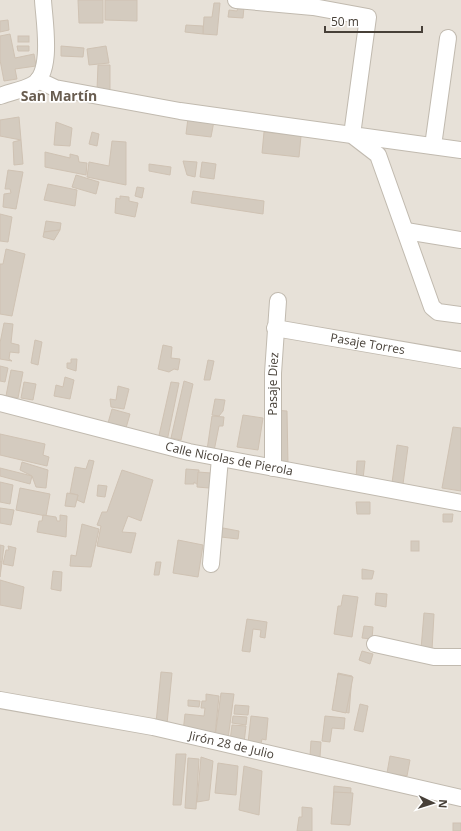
<svg xmlns="http://www.w3.org/2000/svg" width="461" height="831" viewBox="0 0 461 831" font-family="'Open Sans',sans-serif">
<style>
.residential{fill:#e7e1d8}
.building{fill:#d4cbbf;stroke:#cfc2b3}
.lines{fill:none;stroke-linecap:round;stroke-linejoin:round}
.minor-casing{stroke:#c1baaf;stroke-width:18}
.minor{stroke:#fff;stroke-width:16}
.labels{text-anchor:middle;stroke-width:3.5;stroke-linejoin:round;paint-order:stroke}
.street-label{font-size:12px;fill:#474038;stroke:#fff}
.quarter-label{font-size:14px;font-weight:bold;fill:#695d50;stroke:#fff}
</style>
<rect width="100%" height="100%" fill="#f3f0e9"/>
<!-- residential -->
<rect class="residential" x="0" y="0" width="461" height="831"/>
<!-- building -->
<g class="building">
<path d="M78 0H103V23H79Z"/>
<path d="M105 0H137V21L105 20Z"/>
<path d="M214 3H220L217 35 203 34 204 17H212Z"/>
<path d="M238 7H244L243 18 228 17 229 10 237 11Z"/>
<path d="M8 20 9 30 0 32V21Z"/>
<path d="M186 25 203 26V34L185 32Z"/>
<path d="M10 34 15 58 34 54 36 66 15 69 17 79 4 81 0 60V36Z"/>
<rect x="18" y="36" width="11" height="6"/>
<path d="M17 46H29V51H18Z"/>
<path d="M61 46 84 48 83 57 61 56Z"/>
<path d="M106 46 109 63 89 65 87 49Z"/>
<path d="M98 65H110V90H97Z"/>
<path d="M19 117 21 140 0 136V120Z"/>
<path d="M188 118 214 121 211 137 186 134Z"/>
<path d="M56 122 72 128 70 146 54 145Z"/>
<path d="M92 132 99 134 97 146 89 144Z"/>
<path d="M264 132 301 136 299 157 262 153Z"/>
<path d="M21 140 23 164 14 165 13 142Z"/>
<path d="M112 141 126 142V185L87 177 89 162 109 166Z"/>
<path d="M45 152 70 158V154L78 156 79 162 87 163 86 175 45 167Z"/>
<path d="M183 161 197 162 195 177 187 175Z"/>
<path d="M202 162 216 164 214 179 200 177Z"/>
<path d="M149 164 171 167 170 175 149 171Z"/>
<path d="M8 170 23 172 16 209 3 207 4 194 11 193 10 189H5Z"/>
<path d="M76 175 99 182 96 194 72 187Z"/>
<path d="M48 184 77 190 75 206 44 200Z"/>
<path d="M137 187 144 188 142 198 135 196Z"/>
<path d="M193 191 264 201 263 214 191 203Z"/>
<path d="M120 196 129 197V201L138 203 135 217 115 213 116 198 120 199Z"/>
<path d="M0 214 12 217 8 242 0 241Z"/>
<path d="M46 221 61 223 60 230 44 232Z"/>
<path d="M60 230 54 240 43 237 44 232Z"/>
<path d="M6 249 25 254 12 316 0 314V264H3Z"/>
<path d="M4 323 13 324 11 343 19 345V353L10 352 9 359 12 361 0 359V343Z"/>
<path d="M35 340 42 342 38 365 31 363Z"/>
<path d="M163 345 172 347 171 358 180 359 178 370 174 369 169 372 158 369Z"/>
<path d="M71 359H77L76 371 67 368V363H71Z"/>
<path d="M208 360 214 361 210 380H204Z"/>
<path d="M0 366 8 368 5 382 0 381Z"/>
<path d="M11 370 23 372 18 398 6 396Z"/>
<path d="M65 377 74 380 70 399 54 396 56 385 63 387Z"/>
<path d="M184 381 193 384 181 440 171 438Z"/>
<path d="M24 382 36 384 33 400 21 398Z"/>
<path d="M171 382 179 383 167 441 158 440Z"/>
<path d="M118 386 129 389 124 409 111 407 110 399 116 400Z"/>
<path d="M215 399 225 400 223 411 219 416 212 415Z"/>
<path d="M112 409 130 414 126 428 108 423Z"/>
<path d="M274 410 287 411 288 465 277 464Z"/>
<path d="M243 415 263 418 258 450 237 447Z"/>
<path d="M212 416 224 417 223 426H219L214 451 207 450Z"/>
<path d="M453 427 461 428V491L442 488Z"/>
<path d="M0 434 45 444 43 455 49 457 47 466 0 455Z"/>
<path d="M397 445 408 447 403 484 392 483Z"/>
<path d="M89 460 94 461 84 503 77 500 78 495 70 493 75 467 86 469Z"/>
<path d="M357 461H365L363 479H356Z"/>
<path d="M22 462 48 470 46 488 36 487 32 476 20 470Z"/>
<path d="M0 468 32 476 30 484 0 476Z"/>
<path d="M186 469 199 470 198 485 194 482V484H185Z"/>
<path d="M122 470 153 480 141 521 128 516 122 532 136 533 131 553 97 546 101 526 97 525 102 512H107Z"/>
<path d="M198 472 211 473 209 488 197 487Z"/>
<path d="M0 482 13 485 10 504 0 502Z"/>
<path d="M98 485 107 486 105 497 97 496Z"/>
<path d="M20 488 50 494 46 516 16 510Z"/>
<path d="M67 493 78 495 75 507 65 506Z"/>
<path d="M356 502H370V514H357Z"/>
<path d="M0 508 14 510 11 525 0 523Z"/>
<path d="M443 514H453L452 522H443Z"/>
<path d="M43 515 56 517 57 521H60V515L67 516 66 537 37 532 39 521H42Z"/>
<path d="M82 524 99 529 91 567 70 566 71 555 76 556Z"/>
<path d="M223 528 239 531 238 539 221 537Z"/>
<path d="M178 540 203 545 198 577 173 573Z"/>
<rect x="411" y="541" width="8" height="10"/>
<path d="M0 545 4 546 2 562H0Z"/>
<path d="M8 546 16 548 13 566 3 564 6 550H9Z"/>
<path d="M0 562H2L0 577Z"/>
<path d="M156 562H161L159 575H154Z"/>
<path d="M362 569 374 571 372 579H362Z"/>
<path d="M53 571 62 572 61 591 51 589Z"/>
<path d="M0 580 24 587 21 609 0 605Z"/>
<path d="M376 593 387 594 386 607 375 605Z"/>
<path d="M343 595 358 597 352 637 334 634 338 606H341Z"/>
<path d="M424 613 434 614 432 650 421 649Z"/>
<path d="M247 619 267 622 265 638 260 637 261 630 253 629 250 652 242 651Z"/>
<path d="M364 626 373 627 372 639 362 638Z"/>
<path d="M362 651 373 654 370 664 359 660Z"/>
<path d="M161 672 172 673 167 724 156 723Z"/>
<path d="M338 673 352 676 349 713 333 710Z"/>
<path d="M338 674 353 677 346 713 332 710Z"/>
<path d="M221 693 234 694 228 739 215 737Z"/>
<path d="M206 694 219 696 215 735 183 732 185 714 204 716 205 708H201L202 701H206Z"/>
<path d="M188 700 200 701 199 707 188 706Z"/>
<path d="M360 704 368 706 363 732 354 730Z"/>
<path d="M235 705 249 706 248 715 234 714Z"/>
<path d="M233 716 247 717 246 725 232 723Z"/>
<path d="M251 716 268 718 266 740 262 739 261 744 248 743Z"/>
<path d="M325 716 345 718 344 729 332 728 330 742 322 741Z"/>
<path d="M232 725 246 726 244 743 230 741Z"/>
<path d="M311 741 321 742 320 757 310 756Z"/>
<path d="M176 754H186L181 805H173Z"/>
<path d="M390 756 410 760 407 776 387 773Z"/>
<path d="M201 757 213 761 209 800 197 802Z"/>
<path d="M188 758 199 759 196 809 185 808Z"/>
<path d="M218 763 238 766 236 795 215 793Z"/>
<path d="M244 766 262 771 259 815 239 810Z"/>
<path d="M334 786 351 788 349 825 332 822Z"/>
<path d="M334 792 353 793 350 825 331 824Z"/>
<path d="M302 807 312 808V831H297L299 817H302Z"/>
<rect x="453" y="823" width="8" height="8"/>
</g>
<g class="lines">
<!-- minor casing -->
<g class="minor-casing">
<g id="minor">
<path d="M236 0 313 7 368 17 352 135 461 150"/>
<path d="M38 80 55 88 180 111 352 135 378 155 432 307 438 312 461 315"/>
<path d="M0 96C10 92 23 90 32 85 54 74 44 20 43 0"/>
<path d="M433 146 448 38"/>
<path d="M406 231 461 240"/>
<path id="s1" d="M275 328 461 360"/>
<path id="s2" d="M0 403 189 452 461 503"/>
<path id="s3" d="M273 468V373L278 301"/>
<path d="M211 564 220 458"/>
<path d="M375 644 434 657H461"/>
<path id="s4" d="M0 700 153 727 461 798"/>
</g>
</g>
<!-- minor -->
<use href="#minor" class="minor"/>
</g>
<g class="labels">
<!-- street labels -->
<g class="street-label">
<text dy="4" stroke="none"><textPath href="#s1" startOffset="94">Pasaje Torres</textPath></text>
<text dy="4" stroke="none"><textPath href="#s3" startOffset="84">Pasaje Diez</textPath></text>
<text dy="4" stroke="none"><textPath href="#s2" startOffset="236">Calle Nicolas de Pierola</textPath></text>
<text dy="4" stroke="none"><textPath href="#s4" startOffset="236">Jirón 28 de Julio</textPath></text>
</g>
<!-- quarter labels -->
<g class="quarter-label">
<text x="59" y="101">San Martín</text>
</g>
</g>
<!-- north arrow -->
<g transform="translate(433 803) rotate(94)" stroke="#ffffff" stroke-width="3" paint-order="stroke">
<path d="M0-3L7 15L0 10L-7 15Z" fill="#474038"/>
<text y="-6" font-size="11" font-weight="bold" text-anchor="middle" fill="#474038">N</text>
</g>
<!-- scale -->
<path d="M325 26v6h97v-6" fill="none" stroke="#474038" stroke-width="2"/>
<text x="331" y="26" font-size="12" fill="#474038" stroke="#ffffff" stroke-width="3" paint-order="stroke">50 m</text>
</svg>
